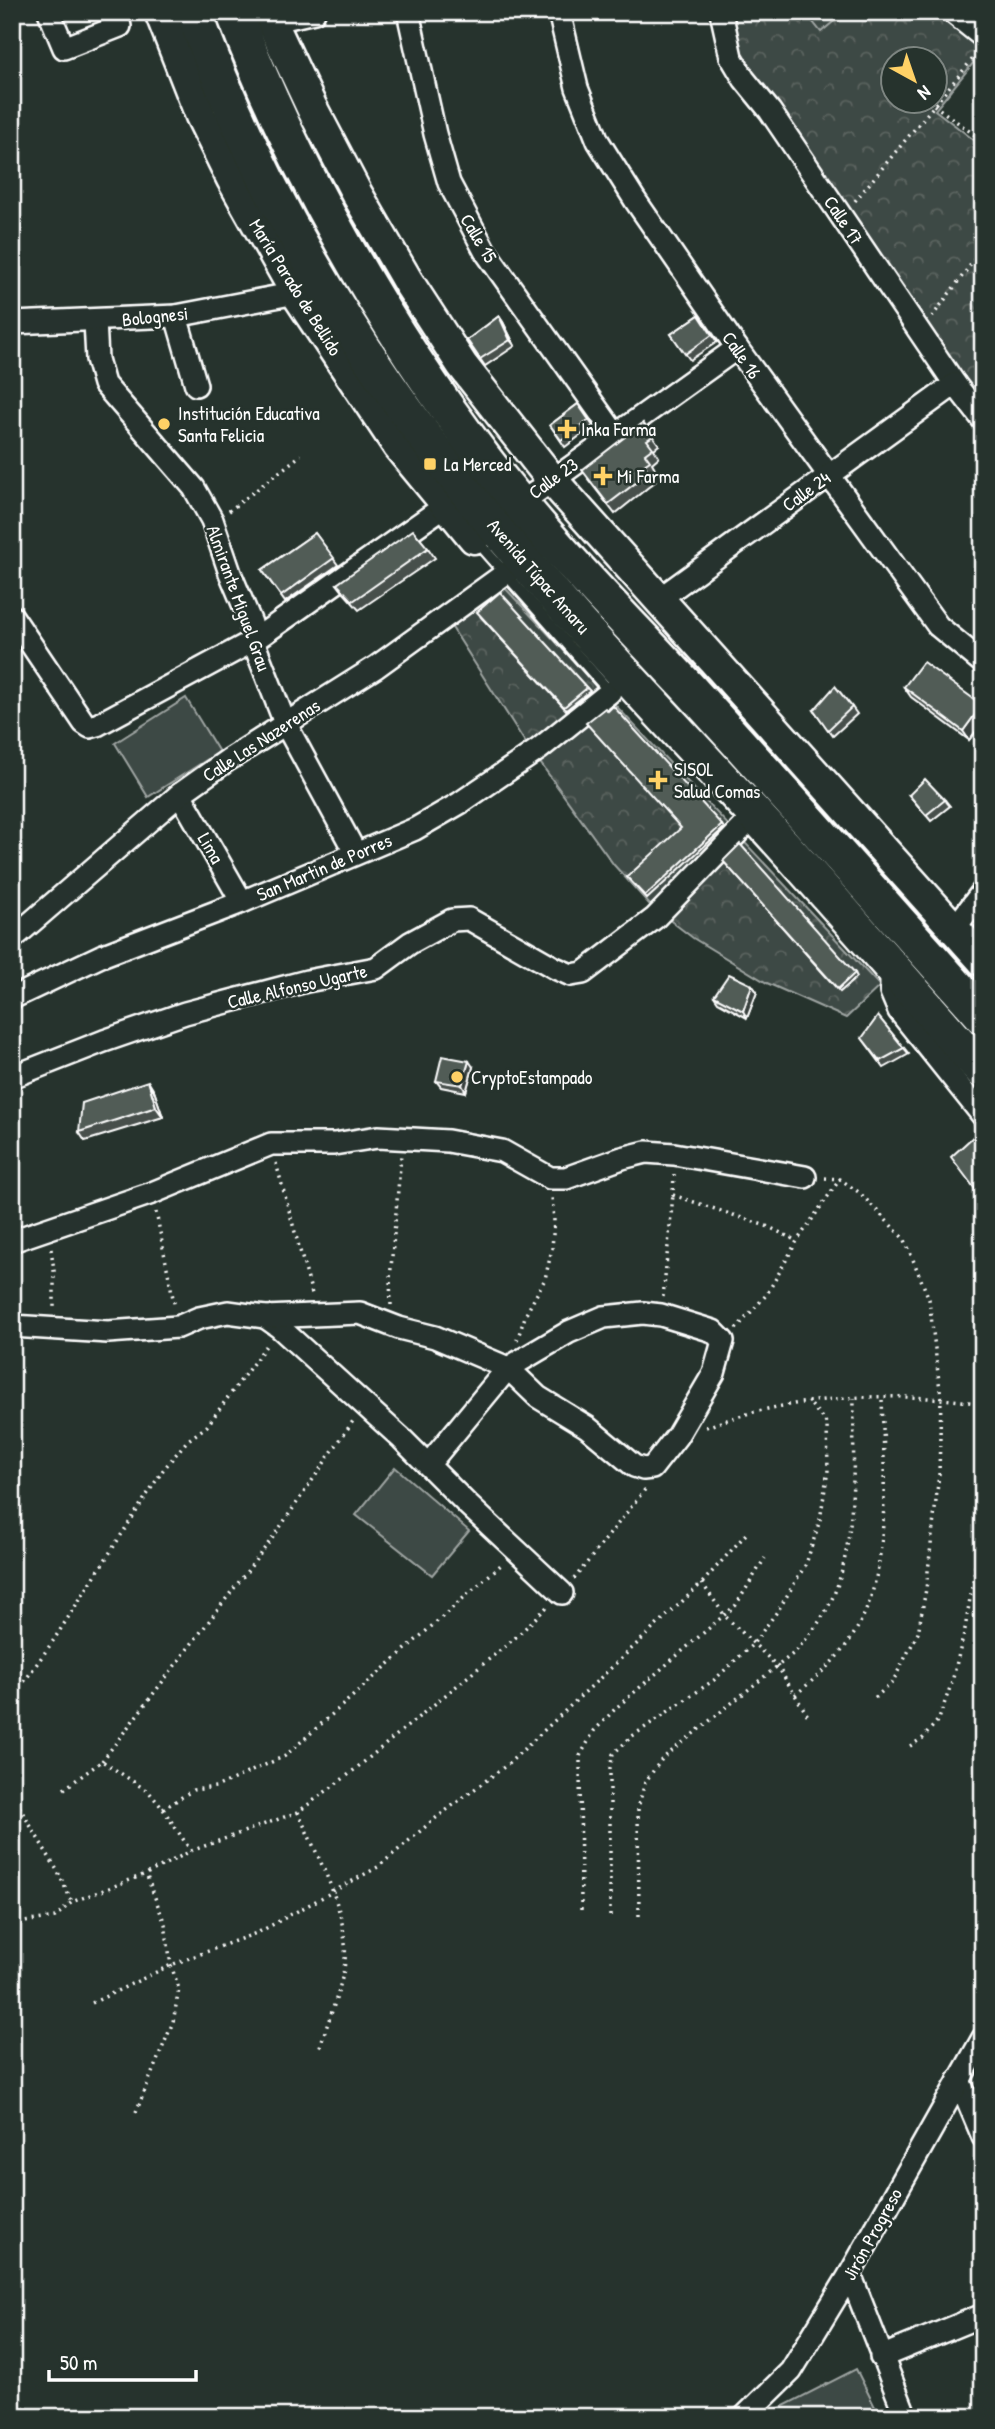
<svg xmlns="http://www.w3.org/2000/svg" width="995" height="2429" viewBox="0 0 995 2429" font-family="'Patrick Hand',sans-serif">
<style>
.park{fill:url(#park-crowns);stroke:#9ea4a2;stroke-width:2;fill-rule:evenodd}
.pitch{fill:#3e4944;stroke:#9ea4a2;stroke-width:2}
.lines{fill:none;stroke-linecap:round;stroke-linejoin:round}
.service-casing{stroke:#fff;stroke-width:16}
.minor-casing{stroke:#fff;stroke-width:26}
.secondary-casing{stroke:#fff;stroke-width:35}
.trunk-casing{stroke:#fff;stroke-width:40}
.path{stroke:#fff;stroke-width:3.5;stroke-dasharray:2 5;stroke-linecap:butt}
.service{stroke:#26332d;stroke-width:10}
.minor{stroke:#26332d;stroke-width:21}
.secondary{stroke:#26332d;stroke-width:30}
.trunk{stroke:#26332d;stroke-width:35}
.wall{fill:#464f4b;stroke:#fff;stroke-width:2}
.shaded-wall{fill:#39403d;stroke:#fff;stroke-width:2}
.building{fill:#515c57;stroke:#fff;stroke-width:2}
.poi-dot{fill:#ffd166;stroke:#26332d;stroke-width:2.5}
.labels{text-anchor:middle;stroke-width:5;stroke-linejoin:round;paint-order:stroke}
.street-label{font-size:19px;fill:#fff;stroke:#26332d}
.poi-label{font-size:19px;fill:#fff;stroke:#26332d;text-anchor:start}
</style>
<defs>
<pattern id="park-crowns" width="20" height="18" patternUnits="userSpaceOnUse" patternTransform="scale(1.75)"><rect width="20" height="18" fill="#3e4944"/><path d="M2 6a3 3 0 1 1 6 0M12 15a3 3 0 1 1 6 0" fill="none" stroke="#5b6460"/></pattern>
</defs>
<rect width="100%" height="100%" fill="#26332d"/>
<filter id="ink" filterUnits="userSpaceOnUse"><feTurbulence type="fractalNoise" baseFrequency=".0143" numOctaves="2"/><feDisplacementMap in="SourceGraphic" scale="14" xChannelSelector="R" yChannelSelector="G"/><feConvolveMatrix kernelMatrix="1 2 1 2 8 2 1 2 1" color-interpolation-filters="sRGB"/></filter>
<g filter="url(#ink)">
<!-- park -->
<g class="park">
<path d="M728 12H941L983 44V51L935 110 983 147V408L737 55ZM894 60H936V102H894Z"/>
<path d="M505 588 880 986 846 1018 767 983 693 938 650 905 614 865 523 739 451 626Z"/>
</g>
<!-- pitch -->
<g class="pitch">
<path d="M805 12H845L821 32Z"/>
<path d="M186 698 219 752 148 797 115 743Z"/>
<path d="M395 1467 469 1531 432 1575 356 1515Z"/>
<path d="M856 2369 880 2417H765L764 2416Z"/>
</g>
<g class="lines">
<!-- service casing -->
<g class="service-casing">
<path id="service" d="M476 540 610 692"/>
</g>
<!-- minor casing -->
<g class="minor-casing">
<g id="minor">
<path d="M49 12 64 48 120 26 115 12"/>
<path d="M408 12 435 134 449 183 485 251 615 434"/>
<path d="M559 12 577 88 598 141 635 200 737 348 938 626 983 663"/>
<path d="M721 12 731 57 744 79 770 111 955 384 983 420"/>
<path d="M952 12 983 37"/>
<path d="M258 25 314 12"/>
<path d="M176 316 196 385"/>
<path d="M95 321 97 359 104 384 194 488 212 520 230 573 251 623 253 641 285 723 355 852"/>
<path d="M12 323 176 316 296 293"/>
<path d="M511 510 737 348"/>
<path d="M659 599 955 384"/>
<path d="M12 616 84 723 90 727 97 725 253 641 456 498"/>
<path d="M180 794 242 902"/>
<path d="M954 929 983 891"/>
<path d="M12 939 180 794 228 760 376 667 524 560"/>
<path d="M891 968V992L899 1011 983 1116"/>
<path d="M12 998 101 956 242 902 415 829 460 803 539 749 610 692"/>
<path d="M12 1077 104 1041 185 1013 307 981 376 968 410 943 452 920 469 919 555 968 571 975 583 973 655 918 755 815"/>
<path d="M12 1241 152 1193 271 1144H334L378 1137 448 1141 502 1151 550 1178H566L622 1158 646 1152 674 1154 805 1177"/>
<path d="M265 1317 279 1327 402 1439 468 1505 562 1593"/>
<path d="M12 1326 108 1332 178 1327 199 1318 228 1312 265 1317 360 1313 399 1328 435 1337 508 1368 538 1397 587 1427 634 1466 643 1469 652 1468 677 1436 714 1373 723 1341 713 1331 661 1315 643 1313 604 1317 569 1332 508 1368 428 1465"/>
<path d="M959 2080 983 2137"/>
<path d="M850 2274 906 2417"/>
<path d="M881 2357 983 2315"/>
<path d="M744 2417 791 2371 850 2274 983 2038"/>
</g>
</g>
<!-- secondary casing -->
<g class="secondary-casing">
<g id="secondary">
<path d="M160 12 201 116 232 179 296 293 398 446 474 538"/>
<path d="M267 12 312 108 357 194 408 282 462 365 552 480 983 961"/>
</g>
</g>
<!-- trunk casing -->
<g class="trunk-casing">
<g id="trunk">
<path d="M194 12C256 185 353 349 467 492 556 603 655 707 752 811 830 896 906 984 983 1071"/>
<path d="M234 12C293 167 384 327 484 459 548 543 624 618 695 695 792 801 887 909 983 1016"/>
</g>
</g>
<!-- path -->
<g class="path">
<path d="M934 105 983 141"/>
<path d="M855 201 975 56"/>
<path d="M932 317 983 248"/>
<path d="M229 511 301 455"/>
<path d="M276 1163 312 1294"/>
<path d="M674 1174 673 1195 769 1227 797 1241"/>
<path d="M825 1178 840 1179 860 1193 905 1240 929 1299 941 1398 939 1474 926 1589 918 1633 892 1683 872 1700"/>
<path d="M156 1212 175 1308"/>
<path d="M51 1249 54 1270V1311"/>
<path d="M663 1297 673 1195"/>
<path d="M391 1305 390 1279 401 1156"/>
<path d="M736 1329 767 1294 797 1241 840 1179"/>
<path d="M517 1340 526 1314 545 1279 552 1249 554 1221 552 1197"/>
<path d="M706 1427C724 1421 743 1414 763 1410 834 1394 910 1393 983 1404"/>
<path d="M574 1579 647 1487"/>
<path d="M702 1583 725 1616 778 1667 808 1716"/>
<path d="M795 1695C822 1673 847 1651 862 1619 891 1561 884 1462 882 1398"/>
<path d="M12 1699 53 1641 163 1470 187 1441 207 1426 268 1343"/>
<path d="M910 1746 923 1738 939 1719 952 1682 965 1629 976 1562 983 1424"/>
<path d="M102 1761 274 1536 353 1421"/>
<path d="M64 1789 102 1761 149 1792 163 1809 191 1851"/>
<path d="M12 1795 57 1870 72 1902"/>
<path d="M163 1809 193 1790 216 1787 285 1756 503 1563"/>
<path d="M298 1812C317 1856 349 1912 345 1961 343 1985 326 2026 319 2050"/>
<path d="M581 1910 580 1756 594 1731 617 1707 736 1605 765 1558"/>
<path d="M610 1916V1768L613 1754 631 1737 714 1680 753 1644 779 1609 806 1564 820 1520 828 1470 827 1424 808 1401"/>
<path d="M639 1916 638 1808 645 1782 662 1759 795 1652C809 1636 823 1619 832 1599 857 1544 853 1459 854 1398"/>
<path d="M12 1924 55 1917 72 1902 146 1874 191 1851 298 1812 348 1775 515 1638 549 1605"/>
<path d="M92 2003 171 1965 259 1932 378 1867 432 1821 508 1764 702 1583 746 1534"/>
<path d="M136 2112 173 2022 179 1989 171 1965 165 1924 146 1874"/>
</g>
<!-- service -->
<use href="#service" class="service"/>
<!-- minor -->
<use href="#minor" class="minor"/>
<!-- secondary -->
<use href="#secondary" class="secondary"/>
<!-- trunk -->
<use href="#trunk" class="trunk"/>
</g>
<!-- wall -->
<g class="wall">
<path d="M699 315 717 342 690 360 671 334Z"/>
<path d="M499 316 503 322 515 346 485 366 467 340Z"/>
<path d="M578 404 593 426 565 447 550 425Z"/>
<path d="M643 423 659 445 654 449 659 457 652 463 656 470 651 474 656 481 615 514 588 479Z"/>
<path d="M315 533 338 565 285 602 262 570Z"/>
<path d="M428 548 435 558 359 610 344 593 337 584Z"/>
<path d="M480 616 587 688 590 691 566 710Z"/>
<path d="M904 687 982 705 983 722 969 740 911 697Z"/>
<path d="M852 707 857 714 833 736 814 710Z"/>
<path d="M909 795 945 800 950 806 931 821Z"/>
<path d="M722 825 724 828 647 899 627 877Z"/>
<path d="M726 864 855 973 857 977 840 992Z"/>
<path d="M752 985 757 992 747 1018 718 1002 714 996Z"/>
<path d="M862 1038 904 1048 909 1054 884 1068Z"/>
<path d="M473 1067 466 1092 441 1087 436 1081Z"/>
<path d="M154 1091 163 1117 85 1141 79 1132Z"/>
</g>
<!-- shaded-wall -->
<g class="shaded-wall">
<path d="M499 316 503 322 515 346 510 340Z"/>
<path d="M982 705 983 722 969 740 963 731Z"/>
<path d="M752 985 757 992 747 1018 743 1011Z"/>
<path d="M469 1061 473 1067 466 1092 462 1085Z"/>
<path d="M148 1081 154 1091 163 1117 156 1107Z"/>
</g>
<!-- building -->
<g class="building">
<path d="M699 315 712 335 685 354 671 334Z"/>
<path d="M499 316 510 340 480 359 467 340Z"/>
<path d="M578 404 589 420 561 440 550 425Z"/>
<path d="M643 423 653 436 647 440 653 448 645 454 650 461 644 465 650 472 608 504 582 470Z"/>
<path d="M413 530 428 548 353 601 337 584Z"/>
<path d="M315 533 334 558 281 596 262 570Z"/>
<path d="M500 592 587 688 564 707 477 612Z"/>
<path d="M923 662 982 705 963 731 904 687Z"/>
<path d="M835 686 852 707 828 730 814 710Z"/>
<path d="M613 706 722 825 645 896 627 877 681 828 586 723 605 708 608 711Z"/>
<path d="M925 779 945 800 926 815 909 795Z"/>
<path d="M740 844 855 973 838 989 723 861Z"/>
<path d="M729 974 752 985 743 1011 714 996Z"/>
<path d="M878 1016 904 1048 880 1061 862 1038Z"/>
<path d="M442 1056 469 1061 462 1085 436 1081Z"/>
<path d="M148 1081 156 1107 79 1132 82 1103Z"/>
<path d="M974 1136 983 1146V1195L981 1197 951 1157Z"/>
</g>
</g>
<!-- markers -->
<g class="poi-dot">
<circle cx="164" cy="424" r="7"/>
<path d="M563.5 418.5h7v7h7v7h-7v7h-7v-7h-7v-7h7z"/>
<rect x="423" y="457" width="14" height="14" rx="3.5"/>
<path d="M599.5 465.5h7v7h7v7h-7v7h-7v-7h-7v-7h7z"/>
<path d="M654.5 769.5h7v7h7v7h-7v7h-7v-7h-7v-7h7z"/>
<circle cx="457" cy="1077" r="7"/>
</g>
<g class="labels">
<!-- street labels -->
<g class="street-label">
<text transform="translate(844 220) rotate(56)" y="7">Calle 17</text>
<text transform="translate(479 238) rotate(59)" y="7">Calle 15</text>
<text transform="translate(296 287) rotate(58)" y="7">María Parado de Bellido</text>
<text transform="translate(155 316) rotate(-6)" y="7">Bolognesi</text>
<text transform="translate(742 355) rotate(55)" y="7">Calle 16</text>
<text transform="translate(553 478) rotate(-36)" y="7">Calle 23</text>
<text transform="translate(806 491) rotate(-36)" y="7">Calle 24</text>
<text transform="translate(539 576) rotate(49)" y="7">Avenida Túpac Amaru</text>
<text transform="translate(239 598) rotate(70)" y="7">Almirante Miguel Grau</text>
<text transform="translate(261 740) rotate(-33)" y="7">Calle Las Nazerenas</text>
<text transform="translate(211 848) rotate(60)" y="7">Lima</text>
<text transform="translate(324 867) rotate(-23)" y="7">San Martin de Porres</text>
<text transform="translate(297 986) rotate(-13)" y="7">Calle Alfonso Ugarte</text>
<text transform="translate(872 2234) rotate(-61)" y="7">Jirón Progreso</text>
</g>
<!-- poi labels -->
<g class="poi-label">
<text x="178" y="420">Institución Educativa<tspan x="178" dy="22">Santa Felicia</tspan></text>
<text x="581" y="436">Inka Farma</text>
<text x="444" y="471">La Merced</text>
<text x="617" y="483">Mi Farma</text>
<text x="674" y="776">SISOL<tspan x="674" dy="22">Salud Comas</tspan></text>
<text x="471" y="1084">CryptoEstampado</text>
</g>
</g>
<!-- margin -->
<rect width="995" height="2429" fill="none" stroke="#26332d" stroke-width="42"/>
<rect x="21" y="21" width="953" height="2387" fill="none" stroke="#fff" stroke-width="2.5" filter="url(#ink)"/>
<!-- north arrow -->
<g transform="translate(914 80) rotate(140)"><circle r="33" fill="#26332d" stroke="#7d8581" stroke-width="2"/>
<path d="M0-5L12 26L0 18L-12 26Z" fill="#ffd166"/>
<text y="-10" font-size="19" font-weight="bold" text-anchor="middle" fill="#ffffff">N</text>
</g>
<!-- scale -->
<path d="M49 2370v10h147v-10" fill="none" stroke="#ffffff" stroke-width="3.5"/>
<text x="60" y="2370" font-size="21" fill="#ffffff" stroke="#26332d" stroke-width="5" paint-order="stroke">50 m</text>
</svg>
